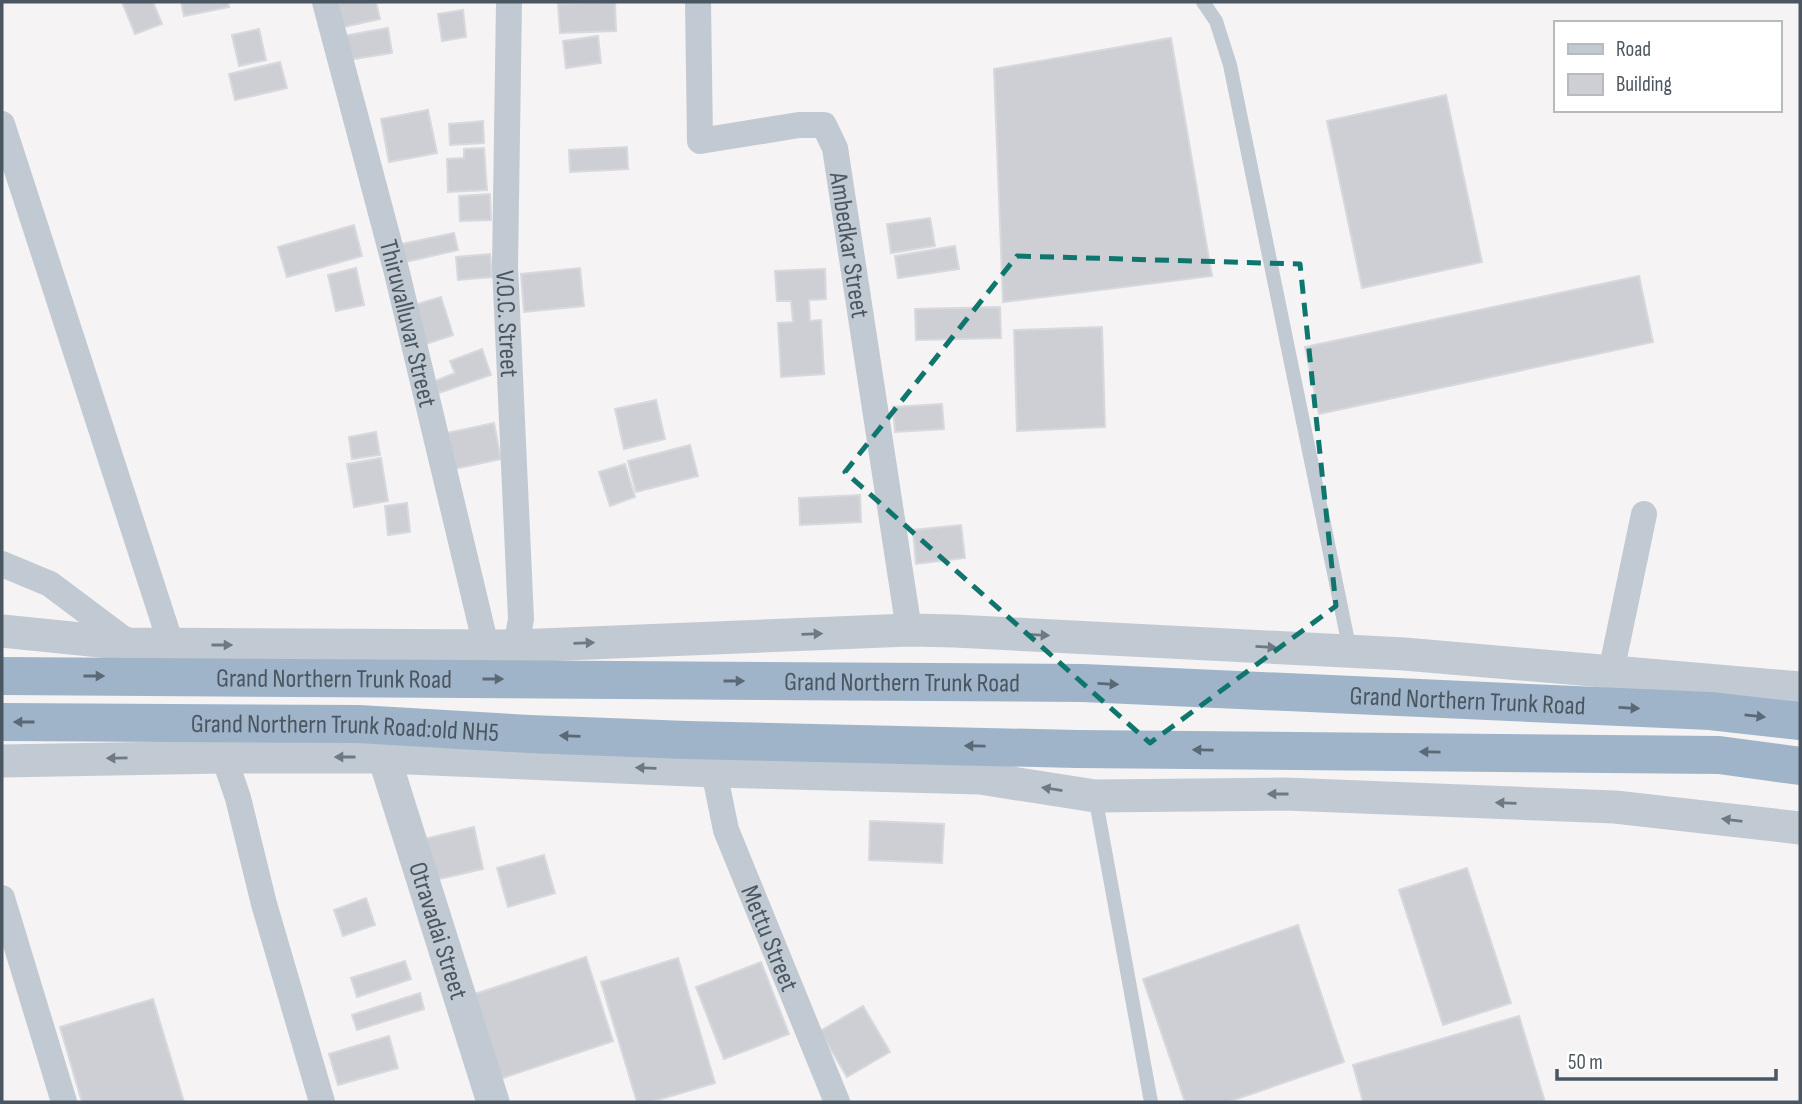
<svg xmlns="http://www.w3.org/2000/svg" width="1802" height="1104" viewBox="0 0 1802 1104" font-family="'Sofia Sans Condensed',sans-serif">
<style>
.building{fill:#cdcfd5;stroke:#d7d9de;stroke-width:2}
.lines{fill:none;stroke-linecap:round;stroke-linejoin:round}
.service{stroke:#c1cad2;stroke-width:14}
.minor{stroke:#c1cad2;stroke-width:26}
.tertiary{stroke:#c1cad2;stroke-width:33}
.trunk{stroke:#9fb4c9;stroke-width:38}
.oneway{fill:#6e7983}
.oneway2{fill:#5b6976}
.marked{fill:none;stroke:#0f766e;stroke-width:5;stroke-dasharray:14 9;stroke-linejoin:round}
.labels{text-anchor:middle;stroke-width:5;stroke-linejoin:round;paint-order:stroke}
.street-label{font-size:26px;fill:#4a5661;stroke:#fff}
</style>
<rect width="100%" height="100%" fill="#f5f3f3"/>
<!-- building -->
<g class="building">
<path d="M122 2H153L162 24 135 34Z"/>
<path d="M181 2H228L229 7 184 16Z"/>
<path d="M343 2H376L380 19 339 28 335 3Z"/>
<path d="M615 2 616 31 560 33 558 4Z"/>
<path d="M463 10 466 37 442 41 438 14Z"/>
<path d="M388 28 392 53 347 60 343 36Z"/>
<path d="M259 29 266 60 239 66 232 35Z"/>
<path d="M598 36 601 63 566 68 563 41Z"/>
<path d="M1171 38 1212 276 1003 302 994 69Z"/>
<path d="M280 62 287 88 235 100 229 74Z"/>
<path d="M1446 95 1482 262 1362 288 1327 121Z"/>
<path d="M428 110 437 153 389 162 381 119Z"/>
<path d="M483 121 484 143 450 145 449 124Z"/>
<path d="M627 147 628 169 570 172 569 150Z"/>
<path d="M484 148 487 190 448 192 447 159 464 158V149Z"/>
<path d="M490 194 491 220 460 221 459 196Z"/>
<path d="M930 218 935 246 891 253 887 224Z"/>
<path d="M354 225 362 256 287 277 278 247Z"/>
<path d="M454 233 458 250 401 263 397 245Z"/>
<path d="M955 246 959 269 898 278 895 256Z"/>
<path d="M490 254 492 277 458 280 456 257Z"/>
<path d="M356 268 364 305 336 311 328 275Z"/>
<path d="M580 268 584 306 524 312 521 274Z"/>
<path d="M825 269 826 299 809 300 810 321 821 320 824 374 781 377 778 323 793 322 791 301H777L775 271Z"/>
<path d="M1639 276 1653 342 1319 414 1305 347Z"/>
<path d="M441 297 453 335 423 345 411 306Z"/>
<path d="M1000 307 1001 338 916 340 915 309Z"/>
<path d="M1102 327 1105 427 1017 431 1014 330Z"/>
<path d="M482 349 491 375 439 393 435 381 455 373 450 361Z"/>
<path d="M656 400 665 439 624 449 615 409Z"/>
<path d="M942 404 944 429 895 432 893 407Z"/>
<path d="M494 423 501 459 454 469 447 433Z"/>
<path d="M376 432 380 455 352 459 349 437Z"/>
<path d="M690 445 698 476 636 492 628 461Z"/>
<path d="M381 458 388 501 354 507 347 464Z"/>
<path d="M625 464 635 497 610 506 599 472Z"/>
<path d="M860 495 861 522 800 525 799 498Z"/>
<path d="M407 503 410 532 388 535 385 506Z"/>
<path d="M961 525 965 558 916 564 913 530Z"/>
<path d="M870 821 944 824 942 863 869 860Z"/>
<path d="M474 827 483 869 430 881 420 840Z"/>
<path d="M544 855 555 893 508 907 497 868Z"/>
<path d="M1467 868 1511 1003 1443 1025 1399 890Z"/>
<path d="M366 898 375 925 343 936 334 910Z"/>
<path d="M1298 925 1344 1062 1228 1102H1185L1143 979Z"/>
<path d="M586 957 613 1041 491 1082 463 998Z"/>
<path d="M678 958 715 1083 651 1102H637L601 982Z"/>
<path d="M405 961 411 979 357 997 351 978Z"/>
<path d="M761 962 789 1034 724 1059 696 987Z"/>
<path d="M420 993 424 1009 357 1030 352 1015Z"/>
<path d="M153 999 184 1102H82L60 1027Z"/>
<path d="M863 1006 890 1052 847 1077 820 1031Z"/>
<path d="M1519 1016 1545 1102H1363L1353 1065Z"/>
<path d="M389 1036 398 1068 338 1085 329 1054Z"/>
</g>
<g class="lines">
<!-- service -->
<g class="service">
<path d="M1203 2 1216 21 1230 65 1350 651"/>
<path d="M1095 796 1151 1102"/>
</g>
<!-- minor -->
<g class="minor">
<path id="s1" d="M325 2 397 273 486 646"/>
<path id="s2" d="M509 2 505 266 521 619 516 646"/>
<path id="s3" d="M698 2 700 141 799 125H824L835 148 909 630"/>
<path d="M2 124 171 644"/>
<path d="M2 564 50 584 130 644"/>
<path d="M1611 672 1644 514"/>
<path d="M224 757 238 798 264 904 322 1102"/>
<path id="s4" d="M714 771 726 830 837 1102"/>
<path d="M2 898 64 1102"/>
</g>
<!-- tertiary -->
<g class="tertiary">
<path d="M2 631 130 644 516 646 909 630 955 631 1404 654 1800 688"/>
<path id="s5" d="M384 757 493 1102"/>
<path d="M2 761 224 757H384L714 771 980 778 1095 796 1285 794 1615 807 1800 828"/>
</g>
<!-- trunk -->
<g class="trunk">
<path id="s6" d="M2 676 1083 683 1710 711 1800 721"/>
<path id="s7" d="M2 722 358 724 529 734 687 740 1077 749 1719 755 1800 766"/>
</g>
</g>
<!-- one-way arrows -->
<defs><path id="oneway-solid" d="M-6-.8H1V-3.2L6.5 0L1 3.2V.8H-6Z" transform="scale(1.75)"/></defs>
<g class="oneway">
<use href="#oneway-solid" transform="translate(812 634) rotate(-2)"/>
<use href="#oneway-solid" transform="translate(1039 635) rotate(3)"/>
<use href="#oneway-solid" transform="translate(584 643) rotate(-2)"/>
<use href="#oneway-solid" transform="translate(222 645)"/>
<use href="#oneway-solid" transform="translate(1266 647) rotate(3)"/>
<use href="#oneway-solid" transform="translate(345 757) rotate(-180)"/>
<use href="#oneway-solid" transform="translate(117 758) rotate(179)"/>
<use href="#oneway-solid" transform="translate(646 768) rotate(-178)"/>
<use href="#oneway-solid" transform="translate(1052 789) rotate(-171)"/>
<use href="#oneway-solid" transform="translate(1278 794) rotate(-180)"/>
<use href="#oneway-solid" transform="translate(1506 803) rotate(-178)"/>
<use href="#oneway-solid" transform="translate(1732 820) rotate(-173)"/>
</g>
<g class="oneway2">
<use href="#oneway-solid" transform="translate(94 676)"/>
<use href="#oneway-solid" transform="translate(493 679)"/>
<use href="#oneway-solid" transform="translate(734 681)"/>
<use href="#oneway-solid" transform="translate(1108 684) rotate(3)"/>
<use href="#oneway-solid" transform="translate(1629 708) rotate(3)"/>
<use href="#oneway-solid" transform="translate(1755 716) rotate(6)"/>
<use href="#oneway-solid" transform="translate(24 722) rotate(-180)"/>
<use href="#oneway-solid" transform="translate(570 736) rotate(-178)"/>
<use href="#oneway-solid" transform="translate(975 746) rotate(-179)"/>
<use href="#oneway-solid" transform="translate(1203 750) rotate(-179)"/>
<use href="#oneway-solid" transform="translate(1430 752) rotate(-179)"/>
</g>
<!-- marked area -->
<path class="marked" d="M1017 256 1300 264 1336 606 1150 743 845 472Z"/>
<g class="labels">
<!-- street labels -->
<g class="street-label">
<text dy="9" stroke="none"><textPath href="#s3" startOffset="388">Ambedkar Street</textPath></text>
<text dy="9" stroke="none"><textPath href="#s1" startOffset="332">Thiruvalluvar Street</textPath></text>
<text dy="9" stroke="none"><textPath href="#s2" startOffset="322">V.O.C. Street</textPath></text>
<text dy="9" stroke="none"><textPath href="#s6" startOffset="332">Grand Northern Trunk Road</textPath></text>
<text dy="9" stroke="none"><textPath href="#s6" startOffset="900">Grand Northern Trunk Road</textPath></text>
<text dy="9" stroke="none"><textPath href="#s6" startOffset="1466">Grand Northern Trunk Road</textPath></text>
<text dy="9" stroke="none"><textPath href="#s7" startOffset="343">Grand Northern Trunk Road:old NH5</textPath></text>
<text dy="9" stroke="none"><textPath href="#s5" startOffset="182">Otravadai Street</textPath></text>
<text dy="9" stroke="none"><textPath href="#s4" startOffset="177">Mettu Street</textPath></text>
</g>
</g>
<!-- border -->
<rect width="1802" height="1104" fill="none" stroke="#4a5661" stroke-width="7"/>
<!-- legend -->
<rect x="1554" y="21" width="228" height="91" fill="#ffffff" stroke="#b7bbc0" stroke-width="2"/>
<rect x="1568" y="44" width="35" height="10" fill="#c1cad2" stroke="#b7bbc0" stroke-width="2"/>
<text x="1616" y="56" font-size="21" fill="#4a5661">Road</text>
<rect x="1568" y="74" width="35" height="21" fill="#cdcfd5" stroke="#b7bbc0" stroke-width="2"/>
<text x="1616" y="91" font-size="21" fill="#4a5661">Building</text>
<!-- scale -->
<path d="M1557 1069v10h219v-10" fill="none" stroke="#4a5661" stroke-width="3.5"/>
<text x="1568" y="1069" font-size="21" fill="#4a5661" stroke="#ffffff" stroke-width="5" paint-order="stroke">50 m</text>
</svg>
